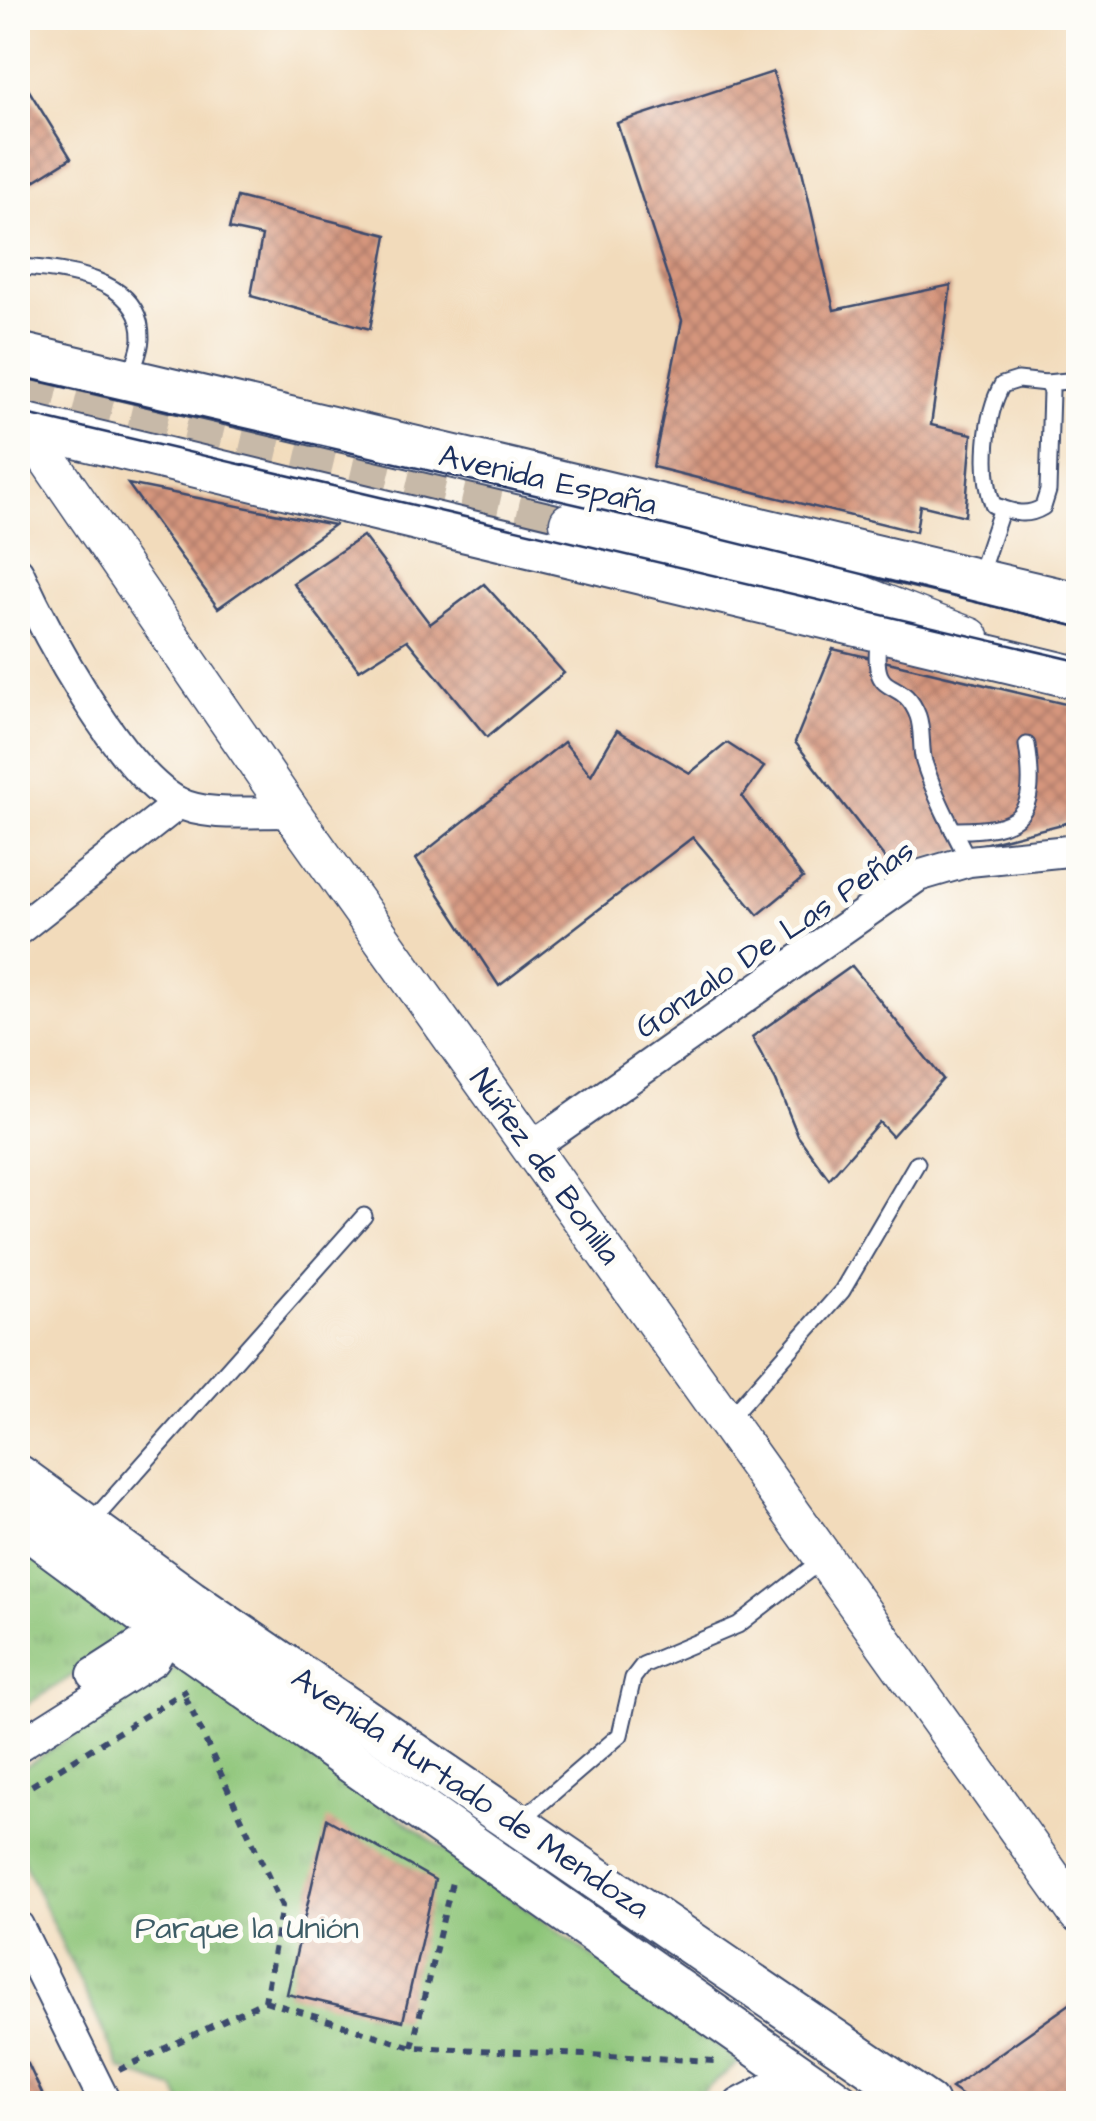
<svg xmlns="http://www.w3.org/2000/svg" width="1096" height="2121" viewBox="0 0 1096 2121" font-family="'Architects Daughter',sans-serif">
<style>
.park{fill:url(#park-tufts);stroke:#547a6a;stroke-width:2.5}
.building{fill:url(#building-cross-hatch)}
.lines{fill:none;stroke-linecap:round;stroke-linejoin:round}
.tertiary-tunnel{stroke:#c7b9a8;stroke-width:38;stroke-dasharray:38 19;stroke-linecap:butt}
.service-casing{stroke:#3b496c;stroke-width:19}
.minor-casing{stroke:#3b496c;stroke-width:34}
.tertiary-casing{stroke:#3b496c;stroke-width:41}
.secondary-casing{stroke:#3b496c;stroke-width:46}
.path{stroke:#3b496c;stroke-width:6;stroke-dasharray:8 8;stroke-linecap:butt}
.service{stroke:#fff;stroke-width:15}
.minor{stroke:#fff;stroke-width:30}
.tertiary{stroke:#fff;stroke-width:38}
.secondary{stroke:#fff;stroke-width:42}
.tram{stroke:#1b2f5e;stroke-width:2.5}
.labels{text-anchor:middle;stroke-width:10;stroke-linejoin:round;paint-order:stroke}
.street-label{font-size:32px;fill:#1b2f5e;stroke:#fdfcf7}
.park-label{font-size:32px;fill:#3d5c66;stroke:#fdfcf7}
</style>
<defs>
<pattern id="park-tufts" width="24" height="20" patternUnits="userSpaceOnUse" patternTransform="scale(2.5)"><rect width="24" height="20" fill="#8cc477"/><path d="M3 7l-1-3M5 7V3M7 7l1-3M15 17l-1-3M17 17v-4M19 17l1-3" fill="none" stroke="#72a065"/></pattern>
<pattern id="building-cross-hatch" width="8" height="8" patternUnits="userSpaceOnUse" patternTransform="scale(2.5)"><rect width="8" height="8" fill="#d6967d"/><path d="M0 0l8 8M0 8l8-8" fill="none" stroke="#ad7b6a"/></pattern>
</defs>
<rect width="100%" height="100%" fill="#fdfcf7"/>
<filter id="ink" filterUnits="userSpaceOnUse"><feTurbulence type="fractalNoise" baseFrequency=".01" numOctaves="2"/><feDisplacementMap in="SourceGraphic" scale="20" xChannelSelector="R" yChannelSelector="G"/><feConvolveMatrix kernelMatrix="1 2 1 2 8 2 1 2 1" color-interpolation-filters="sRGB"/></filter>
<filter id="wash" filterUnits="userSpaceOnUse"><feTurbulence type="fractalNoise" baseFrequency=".0048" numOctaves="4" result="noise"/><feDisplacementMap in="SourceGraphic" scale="40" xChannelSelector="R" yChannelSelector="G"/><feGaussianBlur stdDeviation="2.25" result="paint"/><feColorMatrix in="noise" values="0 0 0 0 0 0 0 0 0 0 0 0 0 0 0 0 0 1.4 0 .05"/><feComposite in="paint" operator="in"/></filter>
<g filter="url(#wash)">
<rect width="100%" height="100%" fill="#f2dbbb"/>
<!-- park -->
<g class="park">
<path d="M18 1542 123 1624 124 1633 106 1654 18 1710Z"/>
<path d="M184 1663 740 2062 688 2103H182L175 2089 121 2069 18 1850V1771Z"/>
</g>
<g id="blocks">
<!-- building -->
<g class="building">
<path d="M773 72 801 166 834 310 951 285 931 425 972 434 965 516 920 505 916 532 653 467 682 320 617 123Z"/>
<path d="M25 84 71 158 18 191V89Z"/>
<path d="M237 197 387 235 370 329 251 296 262 236 229 229Z"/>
<path d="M128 484 334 525 218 608Z"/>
<path d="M363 536 430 624 484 584 564 673 487 737 407 640 359 670 293 583Z"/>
<path d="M833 649 1078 707V820L892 867 795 742Z"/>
<path d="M617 730 690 773 727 743 764 767 742 797 803 878 758 915 693 837 499 986 416 859 564 742 591 775Z"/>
<path d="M852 966 943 1079 892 1136 879 1122 829 1179 798 1136 776 1081 752 1037Z"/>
<path d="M327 1819 435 1880 403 2021 287 1994Z"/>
<path d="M1074 2001 1078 2008V2094L1056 2104 1049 2092 1031 2104H975L951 2088Z"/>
<path d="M28 2064 47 2104H18V2070Z"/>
</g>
</g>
</g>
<g filter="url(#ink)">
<use href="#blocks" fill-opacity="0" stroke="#3b496c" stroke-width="2.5"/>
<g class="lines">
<!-- tertiary-tunnel -->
<path class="tertiary-tunnel" d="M18 394 569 522"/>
<!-- service casing -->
<g class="service-casing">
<g id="service">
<path d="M18 267C62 269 142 278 141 338 141 350 134 364 131 376"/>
<path d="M1018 380 1046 383 1051 391 1048 491 1043 507C1025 518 1012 512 993 505 981 472 985 415 1002 385Z"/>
<path d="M1046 383 1078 380"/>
<path d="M979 576 1002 508"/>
<path d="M879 635C869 706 901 671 918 716 923 730 920 747 924 762 935 797 952 828 969 861"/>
<path d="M953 830C1022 831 1038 816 1027 745"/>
<path d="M728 1420 842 1291 917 1163"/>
<path d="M89 1525 364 1216"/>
<path d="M518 1823 620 1735 633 1678 643 1665 738 1625 823 1559"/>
</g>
</g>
<!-- minor casing -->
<g class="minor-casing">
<g id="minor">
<path d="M18 572C46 633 118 769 177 802 206 818 259 811 291 812"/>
<path d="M18 930 179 803"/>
<path d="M532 1147 918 876 969 861 1078 850"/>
<path d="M93 1674 138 1645 169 1632"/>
<path d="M18 1746 154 1660 180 1616"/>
<path d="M18 1926 106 2104"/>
<path d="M739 2104 796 2074"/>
</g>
</g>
<!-- tertiary casing -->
<g class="tertiary-casing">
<g id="tertiary">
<path d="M24 424 291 812 1078 1914"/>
<path d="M569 522 846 589 970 637"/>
</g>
</g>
<!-- secondary casing -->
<g class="secondary-casing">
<g id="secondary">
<path d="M18 354 1078 604"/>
<path d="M18 423 1078 678"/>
<path d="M18 1476 190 1601 927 2104"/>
<path d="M18 1521 194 1651 840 2104"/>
</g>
</g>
<!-- path -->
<g class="path">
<path d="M18 1794 187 1690"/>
<path d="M265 2001 412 2047 716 2061"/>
<path d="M412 2047 453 1878"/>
<path d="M119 2070 265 2001 282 1906 183 1692"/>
</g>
<!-- service -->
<use href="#service" class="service"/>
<!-- minor -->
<use href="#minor" class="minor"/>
<!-- tertiary -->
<use href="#tertiary" class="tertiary"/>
<!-- secondary -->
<use href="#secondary" class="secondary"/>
<!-- tram -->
<g class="tram">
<path d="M18 376 631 517 1078 627"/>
<path d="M18 412 1078 661"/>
</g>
</g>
</g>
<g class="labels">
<!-- street labels -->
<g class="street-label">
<text transform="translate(548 479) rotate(13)" y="11">Avenida España</text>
<text transform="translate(774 938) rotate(-34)" y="11">Gonzalo De Las Peñas</text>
<text transform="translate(546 1166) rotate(54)" y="11">Núñez de Bonilla</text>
<text transform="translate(471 1792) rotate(34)" y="11">Avenida Hurtado de Mendoza</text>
</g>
<!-- park labels -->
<g class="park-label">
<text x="247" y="1938">Parque la Unión</text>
</g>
</g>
<!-- margin -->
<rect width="1096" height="2121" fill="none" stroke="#fdfcf7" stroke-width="60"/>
</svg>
